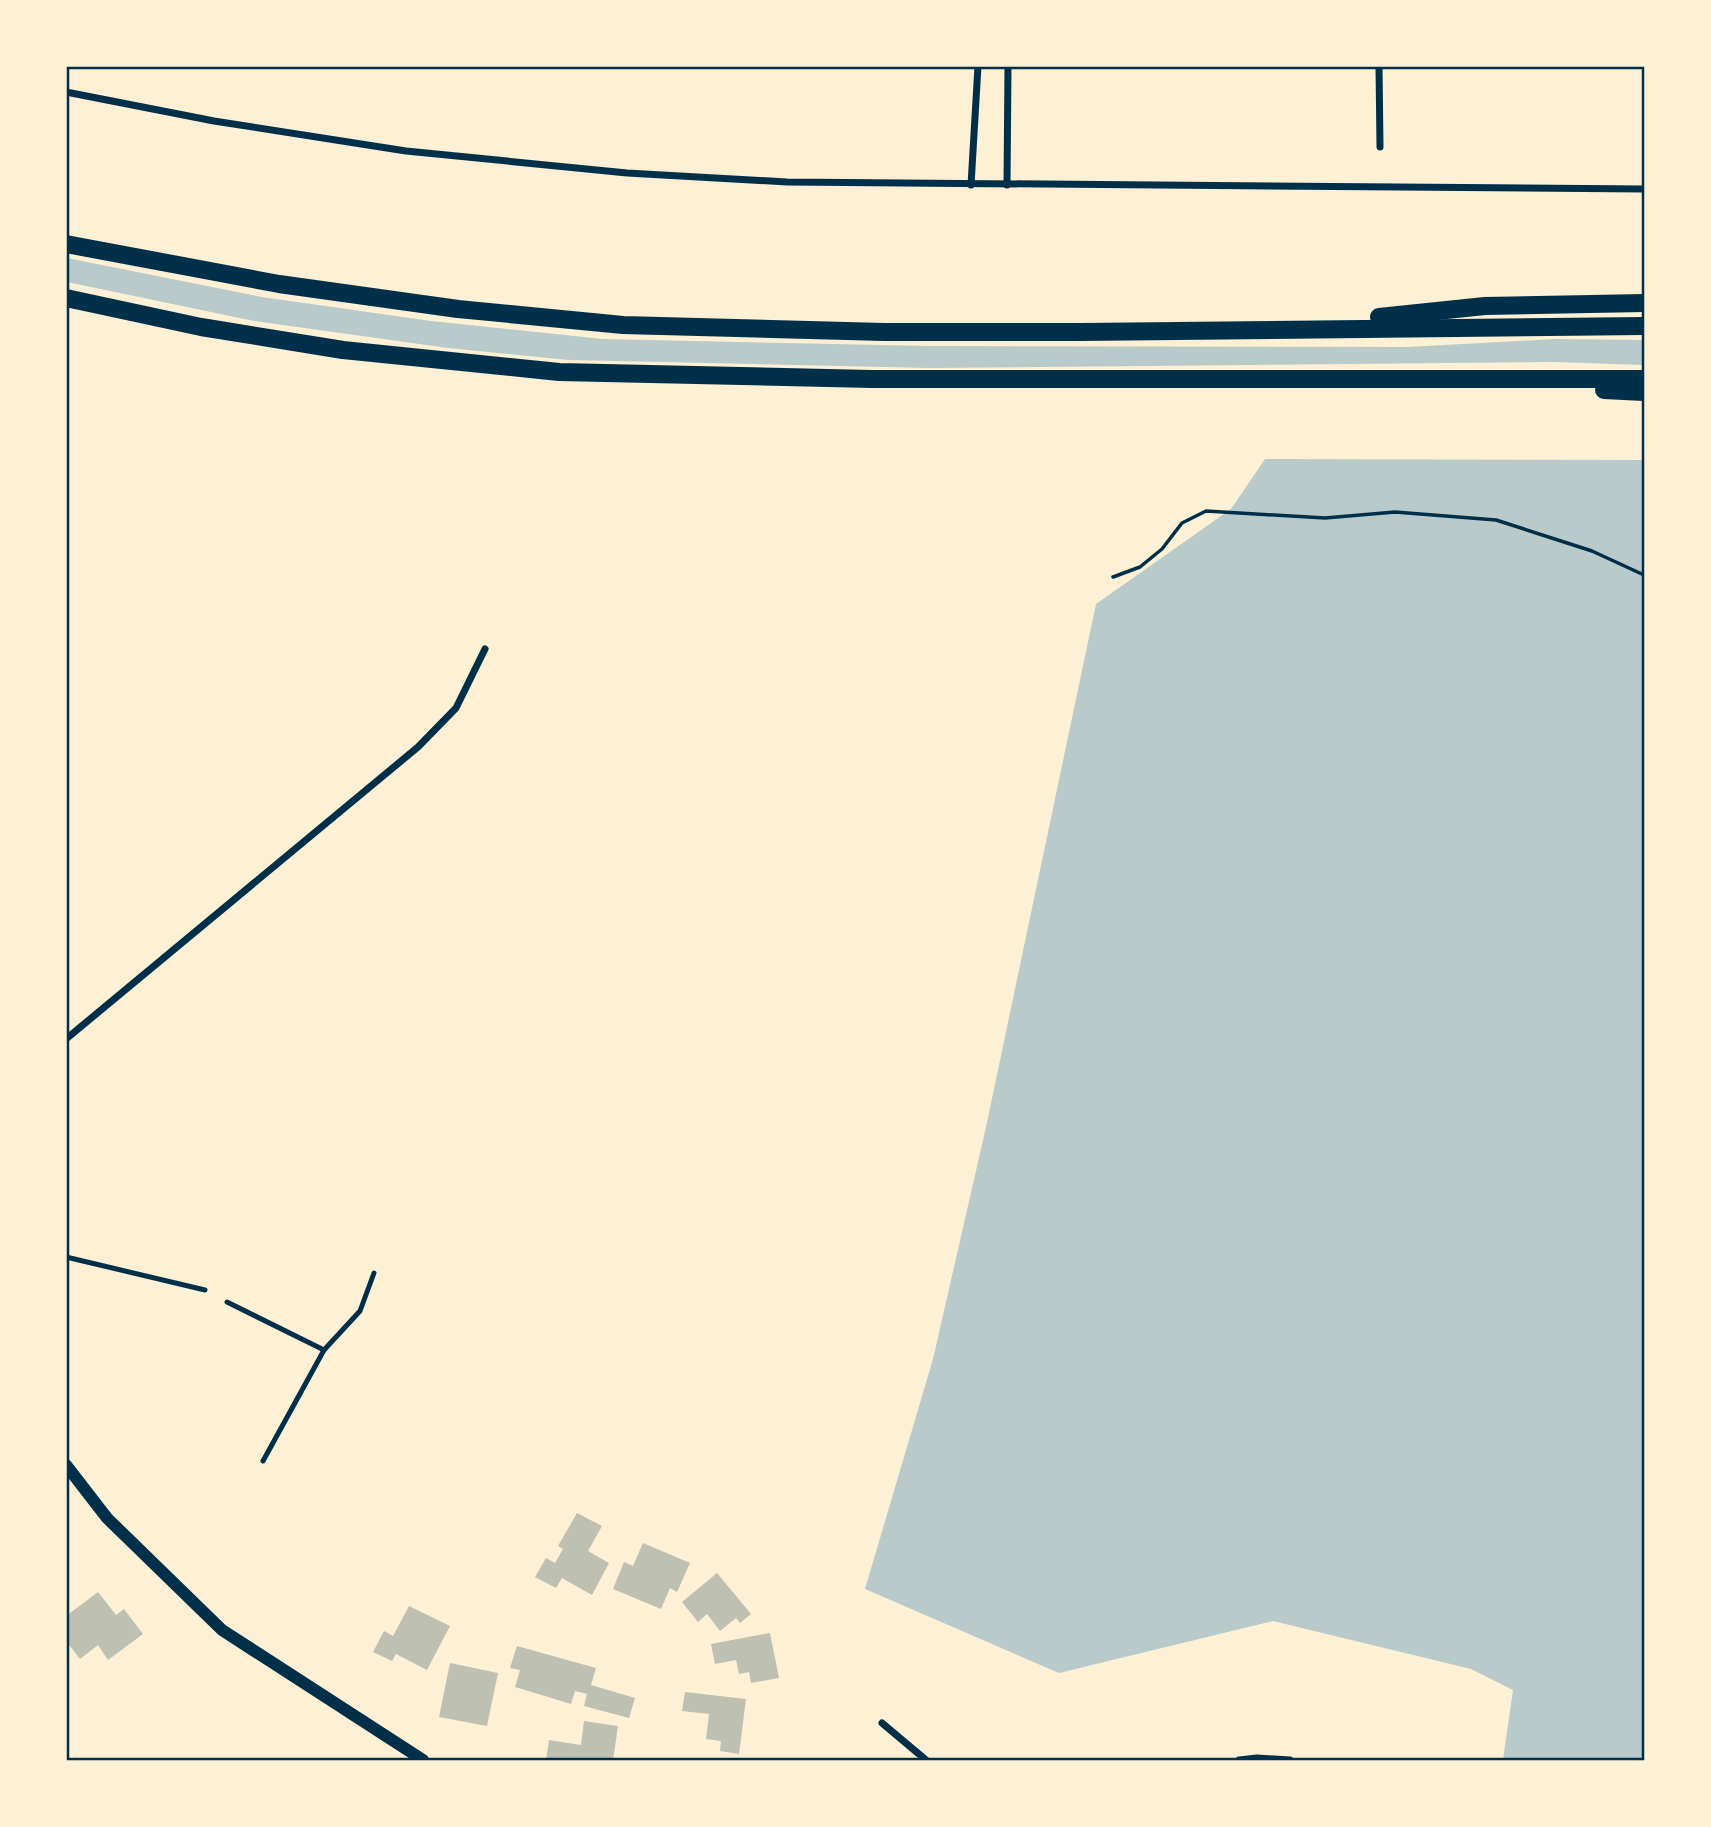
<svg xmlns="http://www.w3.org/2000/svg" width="1711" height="1827" viewBox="0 0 1711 1827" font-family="'PT Sans',sans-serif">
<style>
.green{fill:#b9caca}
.building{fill:#bec0b2}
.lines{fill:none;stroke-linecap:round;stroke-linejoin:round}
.path{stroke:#003049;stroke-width:3.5}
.service{stroke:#003049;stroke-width:5}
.minor{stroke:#003049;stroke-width:7}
.tertiary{stroke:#003049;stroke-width:12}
.motorway{stroke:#003049;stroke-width:18}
.neatline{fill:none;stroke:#003049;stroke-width:2.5}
</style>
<rect width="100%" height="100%" fill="#fdf0d5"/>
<!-- green -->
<g class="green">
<path d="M67 258 262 297 431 321 603 339 929 346 1407 347 1555 339 1644 340V365L1554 362 929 368 569 360 448 348 254 321 67 282Z"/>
<path d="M1265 459 1644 460V1760H1503L1513 1690 1471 1669 1273 1621 1059 1673 865 1589 933 1359 986 1127 1096 604 1231 509Z"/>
</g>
<!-- building -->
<g class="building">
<path d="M577 1513 602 1526 588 1551 609 1563 592 1595 562 1578 556 1588 535 1577 546 1558 555 1563 563 1549 558 1546Z"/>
<path d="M643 1543 690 1563 677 1592 670 1588 661 1609 613 1589 624 1562 633 1566Z"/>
<path d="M717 1573 751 1614 740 1623 736 1618 720 1631 707 1614 698 1622 682 1602Z"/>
<path d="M98 1592 116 1615 124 1609 143 1634 108 1660 98 1645 80 1659 66 1641V1616Z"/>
<path d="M409 1606 450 1626 427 1670 396 1654 392 1661 373 1652 384 1631 393 1636Z"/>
<path d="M770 1633 779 1678 751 1683 749 1672 739 1674 736 1660 715 1664 711 1644Z"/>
<path d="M517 1646 596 1668 591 1685 635 1698 629 1718 584 1706 587 1694 575 1691 571 1704 515 1687 520 1670 510 1668Z"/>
<path d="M450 1663 498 1673 487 1726 439 1717Z"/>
<path d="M685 1692 746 1699 739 1754 720 1751 721 1741 706 1739 709 1714 682 1711Z"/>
<path d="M584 1721 618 1726 613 1760H546L549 1740 581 1745Z"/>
</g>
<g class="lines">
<!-- path -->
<path class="path" d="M1113 577 1140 567 1162 549 1182 523 1206 511 1325 518 1395 512 1496 520 1592 551 1644 575"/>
<!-- service -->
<g class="service">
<path d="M66 1257 205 1290"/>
<path d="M227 1302 324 1350 263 1461"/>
<path d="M324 1350 360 1311 374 1273"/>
</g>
<!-- minor -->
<g class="minor">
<path d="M1379 66 1380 147"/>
<path d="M66 92 214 121 406 151 627 173 787 182 1644 189"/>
<path d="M971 185 978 66"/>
<path d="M1007 185 1008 66"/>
<path d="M66 1039 418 747 456 708 485 649"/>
<path d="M882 1723 926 1760"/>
<path d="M1239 1760 1257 1758 1290 1760"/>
</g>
<!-- tertiary -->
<path class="tertiary" d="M66 1465 107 1518 222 1630 423 1760"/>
<!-- motorway -->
<g class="motorway">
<path d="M66 244 279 284 458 309 623 325 884 332H1081L1644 326"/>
<path d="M66 298 201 327 343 350 559 372 871 379H1644"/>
<path d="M1379 317 1485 306 1644 303"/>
<path d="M1604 390 1644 392"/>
</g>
</g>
<!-- border -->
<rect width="1711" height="1827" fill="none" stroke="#fdf0d5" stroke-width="136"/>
<rect x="68" y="68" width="1575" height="1691" class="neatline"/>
</svg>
